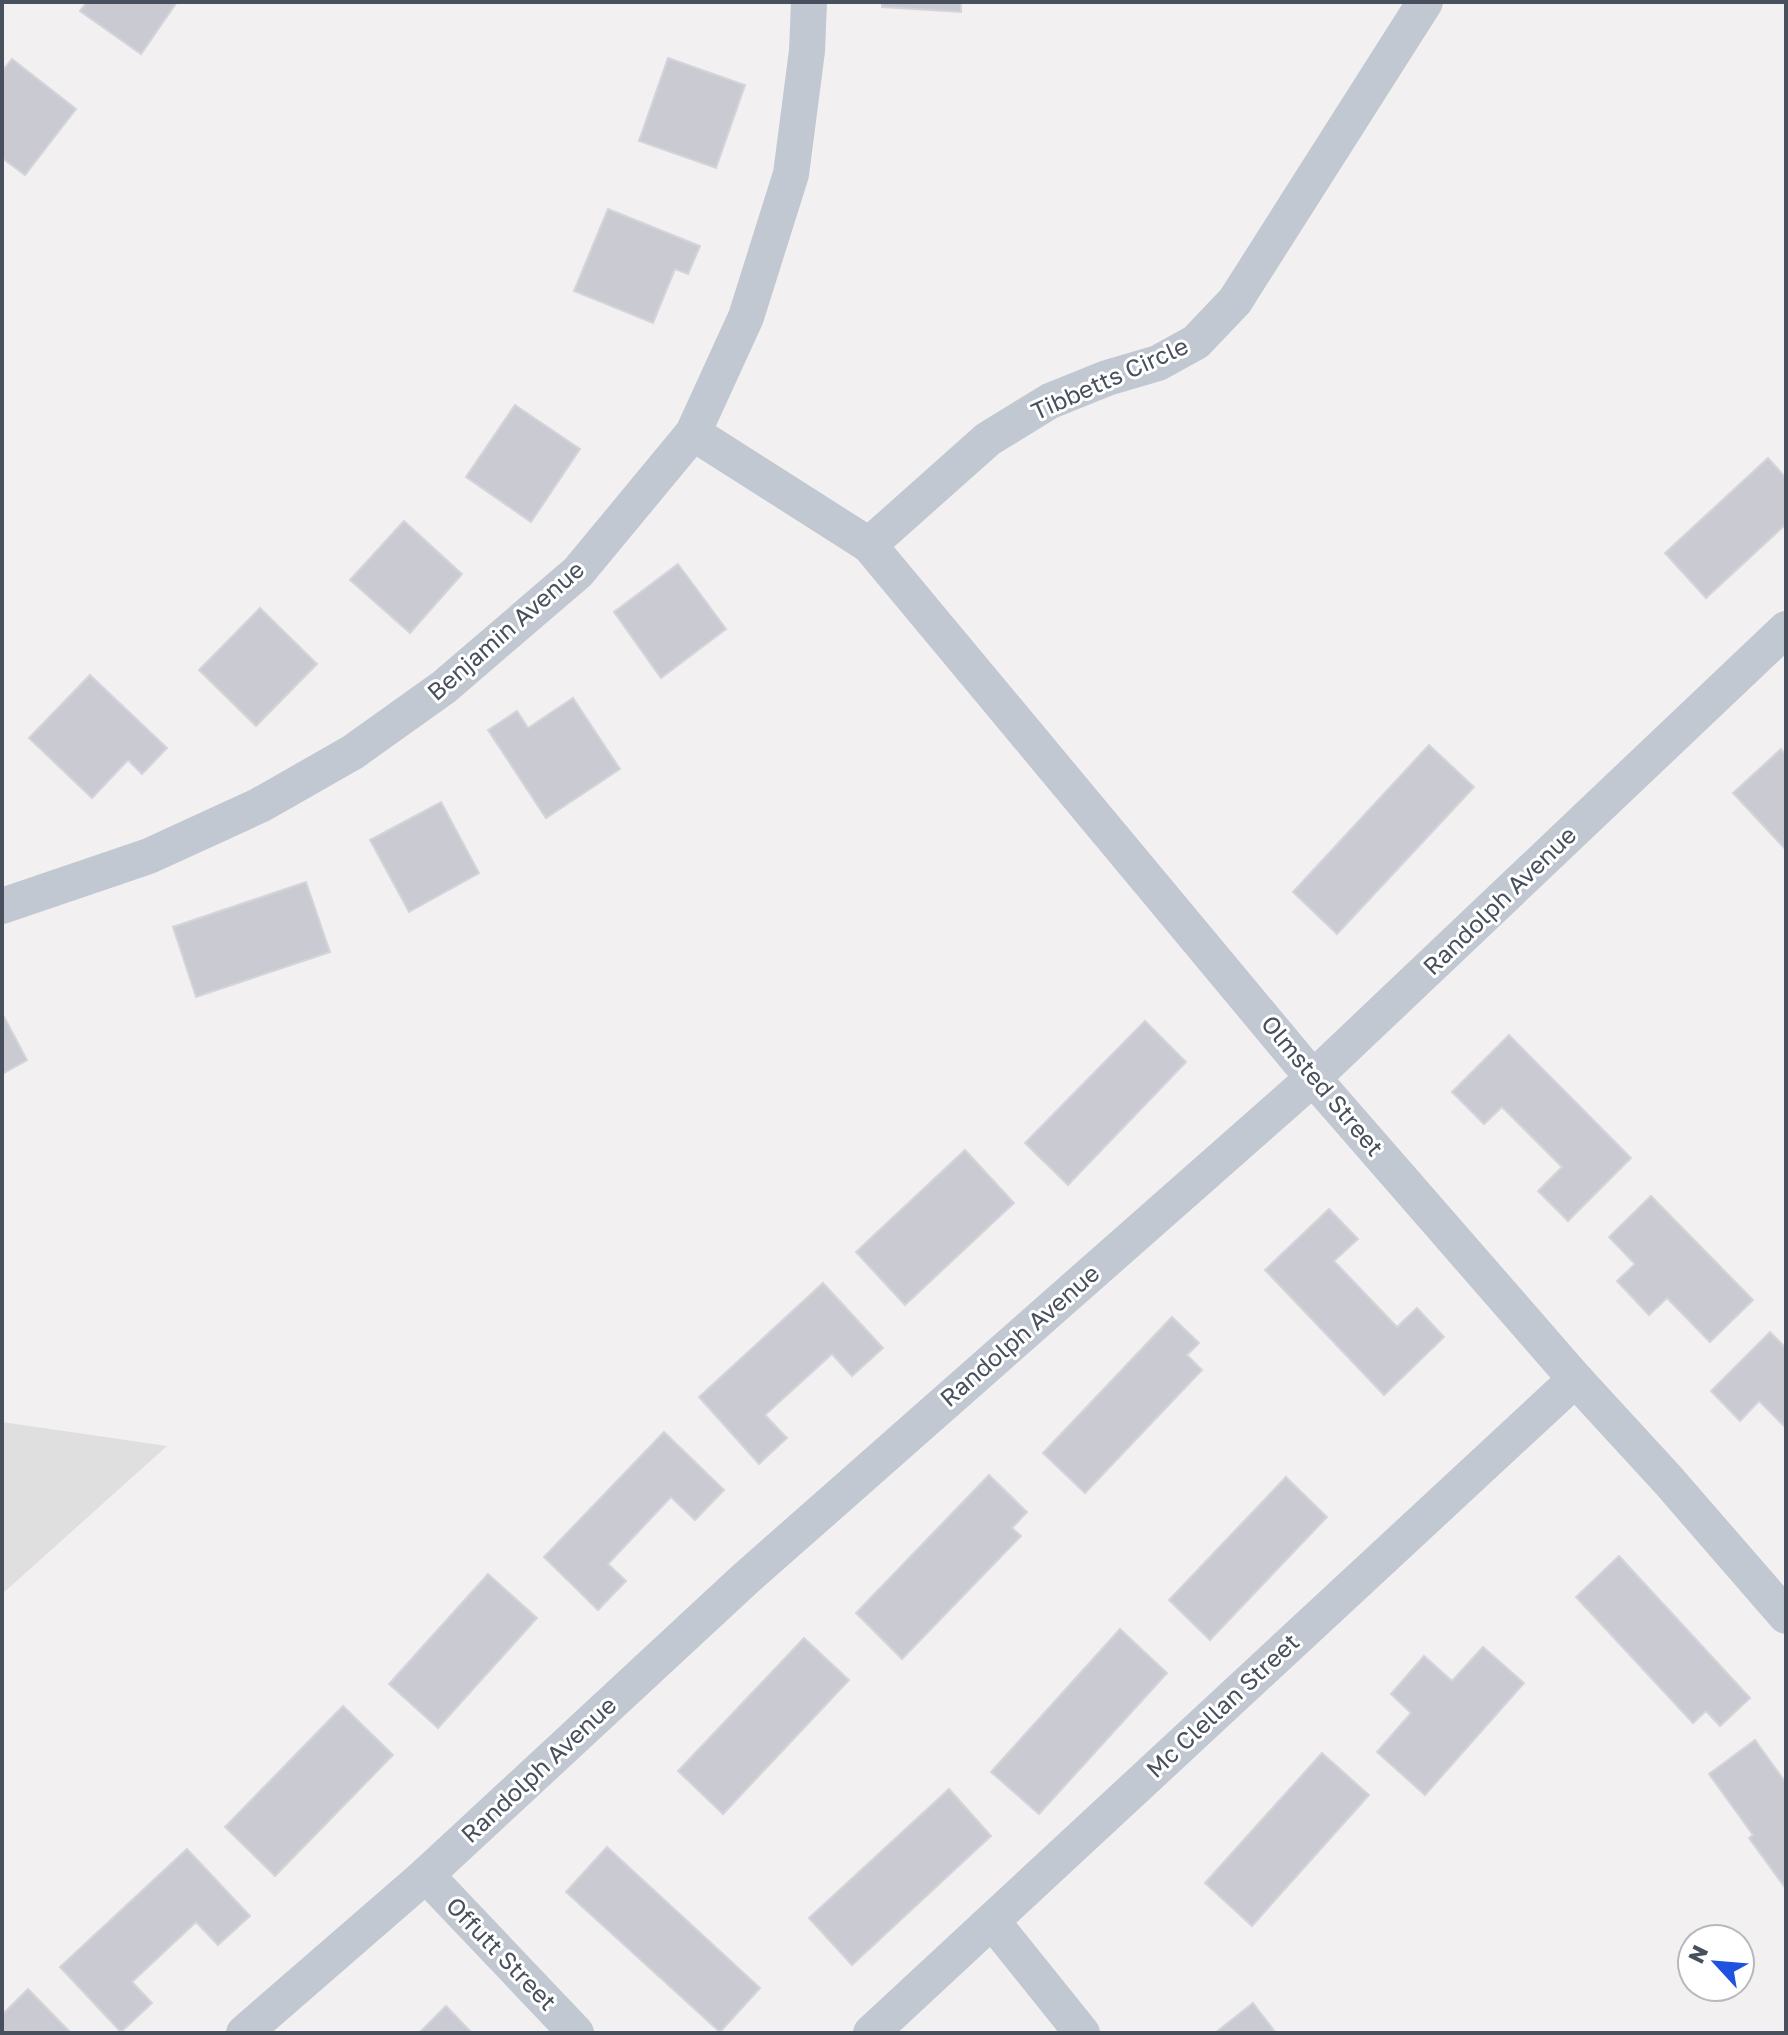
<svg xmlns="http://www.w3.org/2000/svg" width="1788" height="2035" viewBox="0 0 1788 2035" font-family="'Golos Text',sans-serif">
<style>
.education{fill:#e0dfdf}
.building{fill:#cacbd2;stroke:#d4d5db;stroke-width:2}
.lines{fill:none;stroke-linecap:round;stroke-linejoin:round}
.minor{stroke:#c1c8d1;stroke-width:36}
.labels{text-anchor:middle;stroke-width:6;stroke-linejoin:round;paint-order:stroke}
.street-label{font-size:24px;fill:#48505d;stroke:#fff}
</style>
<rect width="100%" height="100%" fill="#f2f0f0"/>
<!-- education -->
<path class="education" d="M2 1422 167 1446 2 1594Z"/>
<!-- building -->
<g class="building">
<path d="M87 2H177L141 54 80 11Z"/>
<path d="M882 2H961V12L882 7Z"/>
<path d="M668 58 745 85 716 168 639 141Z"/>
<path d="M12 59 76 109 25 175 2 158V71Z"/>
<path d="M608 209 700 246 688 274 675 269 653 323 574 291Z"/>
<path d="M515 405 580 449 531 522 466 477Z"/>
<path d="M1768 458 1786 478V524L1706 598 1665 553Z"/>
<path d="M404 521 462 574 410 633 350 580Z"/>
<path d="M678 564 726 629 661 678 614 612Z"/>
<path d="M260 608 317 664 256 726 199 670Z"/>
<path d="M90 675 167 748 142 774 128 760 92 798 29 738Z"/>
<path d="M573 698 620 769 546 818 488 730 517 711 528 728Z"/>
<path d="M1429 745 1474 787 1337 934 1293 892Z"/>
<path d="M1781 749 1786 755V850L1733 793Z"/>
<path d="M441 802 479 873 409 912 370 840Z"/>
<path d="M306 882 330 952 196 997 173 927Z"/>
<path d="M2 1013 27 1060 2 1074Z"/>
<path d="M1145 1021 1186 1062 1068 1185 1025 1143Z"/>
<path d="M1509 1035 1631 1158 1568 1221 1538 1191 1562 1167 1502 1107 1484 1124 1452 1092Z"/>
<path d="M965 1150 1014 1203 905 1305 856 1252Z"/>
<path d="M1651 1196 1753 1300 1710 1342 1667 1298 1649 1315 1617 1281 1635 1264 1609 1237Z"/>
<path d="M1329 1209 1358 1239 1334 1261 1397 1327 1417 1308 1444 1337 1384 1395 1265 1270Z"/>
<path d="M823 1283 883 1348 852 1376 832 1354 765 1415 787 1438 759 1464 699 1397Z"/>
<path d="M1172 1317 1199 1343 1187 1355 1202 1370 1085 1493 1043 1453Z"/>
<path d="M1770 1332 1786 1348V1428L1759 1401 1740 1421 1711 1391Z"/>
<path d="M664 1432 724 1490 695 1520 671 1497 608 1564 626 1581 598 1610 544 1557Z"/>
<path d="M989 1475 1027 1512 1012 1528 1021 1536 902 1659 856 1613Z"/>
<path d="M1286 1477 1327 1517 1210 1640 1169 1600Z"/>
<path d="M1619 1556 1750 1698 1720 1726 1706 1711 1693 1723 1576 1597Z"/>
<path d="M488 1574 537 1618 438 1728 389 1684Z"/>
<path d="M1120 1629 1167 1673 1039 1814 991 1772Z"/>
<path d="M804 1638 849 1680 723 1814 678 1771Z"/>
<path d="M1483 1647 1524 1683 1425 1795 1377 1752 1411 1713 1391 1694 1424 1656 1452 1681Z"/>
<path d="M343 1706 393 1755 275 1876 225 1827Z"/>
<path d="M1755 1740 1786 1783V1889L1749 1838 1753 1835 1709 1774Z"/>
<path d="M1322 1753 1369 1795 1252 1926 1205 1883Z"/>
<path d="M949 1789 991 1836 852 1965 809 1918Z"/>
<path d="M607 1847 760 1988 720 2032 566 1892Z"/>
<path d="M187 1849 250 1916 218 1945 196 1922 132 1982 152 2003 121 2032 60 1967Z"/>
<path d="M28 1989 71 2033H2V2015Z"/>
<path d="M1253 2003 1276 2033H1215Z"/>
<path d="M446 2006 472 2033H419Z"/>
</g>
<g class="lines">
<!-- minor -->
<g class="minor">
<path d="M693 433 869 545 1313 1078 1577 1381 1668 1480 1786 1616"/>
<path d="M869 545 988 439 1050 401 1107 378 1158 363 1196 342 1235 301 1425 2"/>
<path d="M2 906 149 856 260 805 353 752 444 687 578 572 693 433 746 317 791 174 807 51 809 2"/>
<path d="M426 1875 576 2033"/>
<path d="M992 1921 1082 2033"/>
<path d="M244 2033 426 1875 744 1580 1313 1078 1786 629"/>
<path d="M871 2033 1567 1387 1577 1381"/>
</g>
</g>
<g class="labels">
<!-- street labels -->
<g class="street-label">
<text transform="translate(1110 379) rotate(-24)" y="8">Tibbetts Circle</text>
<text transform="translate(506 631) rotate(-41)" y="8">Benjamin Avenue</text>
<text transform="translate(1500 901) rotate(-44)" y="8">Randolph Avenue</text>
<text transform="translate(1322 1086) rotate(50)" y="8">Olmsted Street</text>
<text transform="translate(1020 1336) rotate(-41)" y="8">Randolph Avenue</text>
<text transform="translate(1223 1706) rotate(-43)" y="8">Mc Clellan Street</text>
<text transform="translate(539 1770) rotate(-43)" y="8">Randolph Avenue</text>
<text transform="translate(501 1954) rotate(46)" y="8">Offutt Street</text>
</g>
</g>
<!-- border -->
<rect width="1788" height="2035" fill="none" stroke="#48505d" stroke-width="8"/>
<!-- north arrow -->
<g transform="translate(1716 1963) rotate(296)"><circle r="38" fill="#ffffff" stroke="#b6b9be" stroke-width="2"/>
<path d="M0-6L14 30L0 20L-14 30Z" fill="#1f52de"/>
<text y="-12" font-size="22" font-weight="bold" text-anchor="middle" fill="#48505d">N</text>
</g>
</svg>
